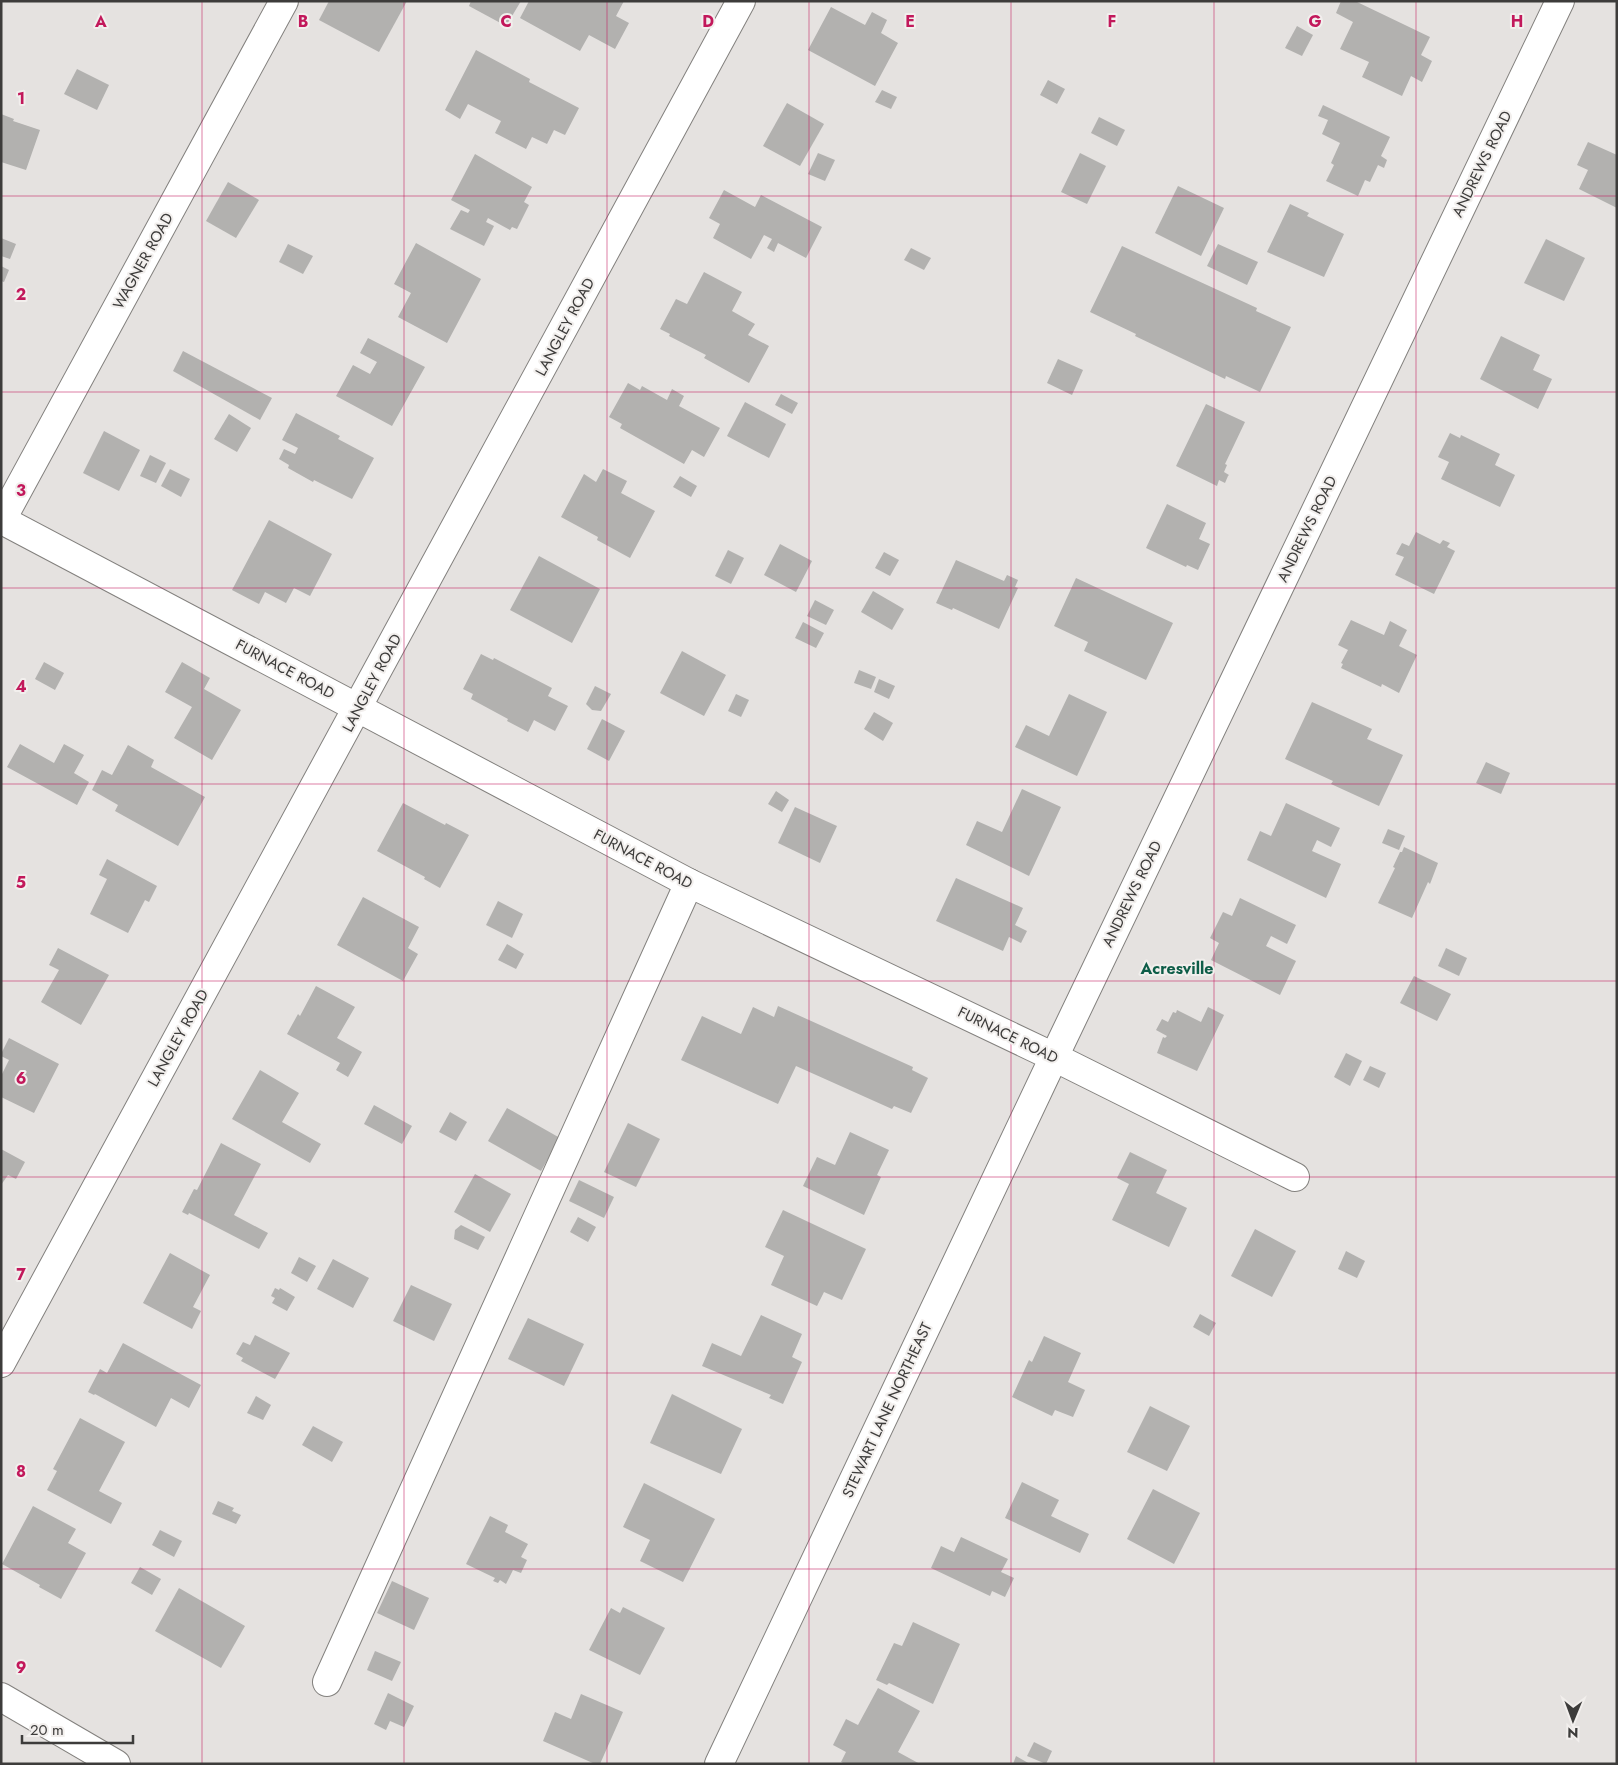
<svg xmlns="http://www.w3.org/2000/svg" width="1618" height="1765" viewBox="0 0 1618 1765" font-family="Jost,sans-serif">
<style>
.building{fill:#b2b1af}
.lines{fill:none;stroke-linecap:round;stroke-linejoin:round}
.minor-casing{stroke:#83817e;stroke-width:30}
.minor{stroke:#fff;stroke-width:28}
.grid{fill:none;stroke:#c2185b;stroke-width:1;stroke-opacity:0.55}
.labels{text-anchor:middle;stroke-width:4;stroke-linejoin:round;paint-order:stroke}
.street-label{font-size:15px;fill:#3d3c3b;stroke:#f2efed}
.neighbourhood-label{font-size:16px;font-weight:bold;fill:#0e5d48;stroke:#f2efed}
.grid-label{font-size:16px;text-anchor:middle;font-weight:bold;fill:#c2185b;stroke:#f2efed;stroke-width:4;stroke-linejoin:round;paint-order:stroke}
</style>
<rect width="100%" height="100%" fill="#e5e2e0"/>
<!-- building -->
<g class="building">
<path d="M329 1H407L379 52 319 20Z"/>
<path d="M471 1H521L506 26 469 6Z"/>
<path d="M529 1H624L616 16 629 23 615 49 589 35 580 51 520 18Z"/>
<path d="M1341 1H1355L1430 37 1421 55 1432 61 1422 82 1411 76 1402 96 1362 77 1369 62 1340 49 1353 22 1336 13Z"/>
<path d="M831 7 865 25 872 12 887 20 881 33 898 43 875 86 808 50Z"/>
<path d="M1297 26 1313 35 1302 56 1285 48Z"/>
<path d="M476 50 530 79 529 82 579 108 565 135 554 130 547 144 532 137 526 149 495 133 501 121 468 104 460 119 445 110Z"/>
<path d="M77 69 109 85 97 110 64 94Z"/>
<path d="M1048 80 1065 89 1057 104 1040 95Z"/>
<path d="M882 90 897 97 891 109 875 102Z"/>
<path d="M787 103 824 124 800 166 763 146Z"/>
<path d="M1323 105 1390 137 1381 156 1387 160 1384 168 1378 165 1370 182 1365 180 1358 196 1326 181 1334 165 1331 163 1340 143 1322 134 1328 120 1318 116Z"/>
<path d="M1 114 14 119 13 121 40 130 26 170 1 162Z"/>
<path d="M1099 117 1125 130 1117 146 1091 133Z"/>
<path d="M1588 142 1617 155V208L1579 189 1588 170 1577 165Z"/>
<path d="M818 153 835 160 825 181 808 174Z"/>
<path d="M1080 153 1106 166 1087 204 1061 192Z"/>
<path d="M475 154 532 187 524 202 529 205 517 229 512 227 510 230 488 218 486 222 494 226 484 246 450 229 461 210 468 213 470 210 451 200Z"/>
<path d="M228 182 259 200 236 238 206 221Z"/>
<path d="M1178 186 1224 208 1201 256 1155 233Z"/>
<path d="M724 190 755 207 761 195 822 227 806 258 778 243 774 252 767 248 772 239 764 235 751 259 713 238 720 224 709 218Z"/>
<path d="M1290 204 1309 213 1307 216 1344 234 1324 277 1267 252Z"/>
<path d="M1 238 16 244 10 259 1 256Z"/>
<path d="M1546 239 1585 258 1564 301 1524 283Z"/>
<path d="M416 243 481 279 447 343 398 317 411 293 394 284Z"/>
<path d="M288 244 313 256 303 274 279 262Z"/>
<path d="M1218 244 1258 262 1247 285 1207 266Z"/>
<path d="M1122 246 1257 308 1256 311 1291 327 1260 392 1226 376 1225 379 1135 336 1136 334 1090 312Z"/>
<path d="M911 248 931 258 924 270 904 260Z"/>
<path d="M1 266 9 270 4 282 1 281Z"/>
<path d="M704 272 742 292 732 311 755 324 748 335 769 346 749 383 704 358 706 355 669 336 670 334 660 329 676 299 687 304Z"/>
<path d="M1501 336 1540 355 1533 370 1552 379 1538 409 1480 379Z"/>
<path d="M368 338 425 367 392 426 336 396 353 365 370 374 377 362 360 353Z"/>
<path d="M183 351 272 398 260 420 173 371Z"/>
<path d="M1058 359 1083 370 1072 395 1047 383Z"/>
<path d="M628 383 640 390 642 386 667 400 672 389 684 396 679 406 720 428 704 457 692 450 684 464 620 428 622 424 609 417Z"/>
<path d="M781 394 798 403 792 414 775 405Z"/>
<path d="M745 402 786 424 769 458 727 436Z"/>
<path d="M1206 404 1245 422 1225 464 1227 465 1224 472 1229 475 1228 476 1225 483 1219 480 1217 486 1176 466Z"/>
<path d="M296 413 340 436 338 439 374 458 352 499 314 480 313 482 288 468 289 465 279 459 284 449 295 454 298 448 282 440Z"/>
<path d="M229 414 251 428 237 452 214 439Z"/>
<path d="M104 431 140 450 119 491 83 473Z"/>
<path d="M1450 433 1460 438 1461 435 1500 454 1495 465 1515 475 1500 507 1441 479 1449 462 1438 457Z"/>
<path d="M150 455 166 463 156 483 140 476Z"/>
<path d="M170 469 190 479 181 497 161 486Z"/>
<path d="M603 469 627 481 621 493 655 511 630 558 597 540 598 537 561 517 584 474 596 482Z"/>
<path d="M680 476 697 486 691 497 673 487Z"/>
<path d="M1167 504 1206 523 1199 539 1210 544 1198 570 1187 565 1186 567 1146 548Z"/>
<path d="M269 520 332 554 310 596 294 588 286 603 265 592 259 604 232 590Z"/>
<path d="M1416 532 1440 544 1443 540 1450 543 1447 547 1455 551 1434 594 1395 575 1404 557 1396 554 1402 543 1409 546Z"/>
<path d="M780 544 812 561 796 592 764 575Z"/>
<path d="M728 550 744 558 731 584 715 576Z"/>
<path d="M884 552 899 560 890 576 875 568Z"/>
<path d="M539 556 600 589 572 643 510 610Z"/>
<path d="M956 560 1004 581 1007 575 1018 580 1015 587 1018 588 999 629 953 608 952 610 936 603Z"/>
<path d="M1076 578 1173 623 1146 680 1084 651 1088 642 1054 626Z"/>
<path d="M873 591 904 609 892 630 861 612Z"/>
<path d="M815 600 834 610 826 625 807 616Z"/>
<path d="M1351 620 1384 635 1390 621 1407 630 1399 646 1417 655 1399 693 1382 684 1381 687 1341 668 1343 664 1341 663 1348 650 1338 645Z"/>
<path d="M803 622 824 633 816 648 795 638Z"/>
<path d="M682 651 726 675 704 716 660 693Z"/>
<path d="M481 654 493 660 494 658 552 688 548 696 568 706 555 731 534 720 528 732 507 721 508 719 471 699 473 694 463 689Z"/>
<path d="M44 662 64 673 55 690 35 679Z"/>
<path d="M182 662 210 678 204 689 241 710 212 760 174 738 192 707 165 692Z"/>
<path d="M859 670 876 677 871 689 854 683Z"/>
<path d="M879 679 895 686 889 699 874 692Z"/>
<path d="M595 686 611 694 601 711 592 710 586 704Z"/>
<path d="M736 694 749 700 741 717 728 711Z"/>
<path d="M1069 694 1107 712 1077 776 1015 747 1026 725 1049 736Z"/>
<path d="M1312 702 1372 729 1367 739 1403 755 1379 806 1331 784 1333 781 1285 759Z"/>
<path d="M874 712 893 723 883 741 864 729Z"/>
<path d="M602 719 625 731 609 761 587 749Z"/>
<path d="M20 744 54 763 64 744 84 755 74 773 89 782 77 805 7 767Z"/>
<path d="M128 745 154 760 151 767 205 797 178 846 115 811 118 805 92 790 102 770 112 775Z"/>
<path d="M1486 762 1510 773 1501 794 1476 783Z"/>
<path d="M1022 789 1061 807 1029 876 966 845 977 821 1002 832Z"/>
<path d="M776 791 789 800 782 812 768 804Z"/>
<path d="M403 803 445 825 446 823 469 835 440 888 424 879 425 877 377 851Z"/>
<path d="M1286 803 1340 828 1331 847 1317 840 1312 851 1341 864 1326 898 1247 860 1260 831 1271 836Z"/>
<path d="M795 807 837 826 820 863 778 843Z"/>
<path d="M1388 829 1405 836 1399 850 1382 843Z"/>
<path d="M1404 847 1438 863 1430 884 1428 882 1412 918 1378 903 1395 868 1393 867 1400 852H1402Z"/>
<path d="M107 859 157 886 149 902 145 900 128 933 90 914 107 879 99 875Z"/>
<path d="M956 878 1023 908 1015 925 1027 931 1021 943 1009 937 1003 951 936 921Z"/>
<path d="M363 897 419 927 408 948 418 954 403 981 337 945Z"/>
<path d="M1240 898 1296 925 1287 944 1271 936 1266 946 1296 961 1280 995 1211 960 1219 943 1210 938 1223 912 1232 916Z"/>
<path d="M498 901 523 914 512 938 486 925Z"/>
<path d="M507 944 524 954 516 969 498 960Z"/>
<path d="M58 948 109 975 81 1025 41 1002 59 970 49 965Z"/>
<path d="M1446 948 1467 958 1459 976 1438 966Z"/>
<path d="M1414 976 1451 994 1437 1021 1400 1003Z"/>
<path d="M316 986 355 1007 337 1038 362 1052 348 1077 336 1070 340 1063 287 1034 298 1014 300 1016Z"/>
<path d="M778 1006 913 1067 912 1070 928 1078 911 1113 894 1106 892 1109 796 1066 778 1104 681 1060 702 1016 741 1034 753 1007 774 1017Z"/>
<path d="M1208 1007 1224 1015 1197 1071 1157 1053 1163 1037 1165 1038 1167 1036 1156 1030 1162 1019 1168 1022 1173 1012 1176 1013 1177 1010 1201 1022Z"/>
<path d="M9 1038 59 1064 34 1113 1 1097V1076L9 1060 1 1056V1054Z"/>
<path d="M1346 1053 1362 1061 1350 1086 1334 1077Z"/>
<path d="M1370 1066 1386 1073 1379 1088 1363 1080Z"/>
<path d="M260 1070 299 1093 282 1122 321 1144 310 1163 232 1119Z"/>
<path d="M374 1105 412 1126 402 1144 364 1124Z"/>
<path d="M507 1108 560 1138 541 1171 488 1141Z"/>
<path d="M450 1112 467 1122 456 1141 439 1132Z"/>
<path d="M628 1123 660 1139 636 1187 604 1172Z"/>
<path d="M850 1132 889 1150 877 1175 881 1177 864 1215 803 1186 817 1157 835 1165Z"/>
<path d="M221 1143 261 1164 234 1215 268 1233 259 1249 189 1213 188 1215 182 1212 194 1189 197 1190Z"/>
<path d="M1 1149 25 1162 16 1179 8 1175 1 1185Z"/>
<path d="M1130 1152 1167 1170 1156 1193 1187 1208 1169 1247 1112 1220 1129 1184 1117 1178Z"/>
<path d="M475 1174 511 1194 490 1232 454 1212Z"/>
<path d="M579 1180 614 1197 604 1218 569 1201Z"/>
<path d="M783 1210 866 1249 842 1300 824 1292 817 1306 771 1285 784 1256 765 1247Z"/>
<path d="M578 1217 596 1227 588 1242 570 1232Z"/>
<path d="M461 1225 485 1237 478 1250 454 1239 455 1230Z"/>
<path d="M1255 1229 1296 1251 1272 1297 1231 1276Z"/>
<path d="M1346 1251 1365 1261 1357 1278 1338 1269Z"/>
<path d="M170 1253 210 1275 193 1307 201 1311 192 1329 143 1303Z"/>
<path d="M299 1257 316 1266 307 1282 291 1273Z"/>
<path d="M333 1259 369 1278 353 1308 317 1289Z"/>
<path d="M411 1285 452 1304 434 1341 393 1321Z"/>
<path d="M275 1288 279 1290 280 1288 295 1297 287 1311 272 1303 275 1298 271 1296Z"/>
<path d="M1200 1314 1216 1323 1209 1336 1193 1327Z"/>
<path d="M761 1315 802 1334 792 1357 802 1362 783 1404 769 1398 771 1395 702 1366 712 1343 741 1356Z"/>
<path d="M528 1318 584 1344 564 1386 508 1359Z"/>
<path d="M255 1335 290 1353 275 1379 241 1361 243 1358 236 1354 243 1342 250 1345Z"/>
<path d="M1044 1336 1081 1353 1068 1382 1085 1390 1073 1417 1055 1410 1052 1416 1012 1397 1029 1360 1032 1362Z"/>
<path d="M123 1343 201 1385 189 1408 171 1398 156 1427 95 1394 94 1395 88 1392 100 1369 107 1373Z"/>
<path d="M672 1394 742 1429 721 1474 650 1443Z"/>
<path d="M256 1396 271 1405 263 1420 247 1413Z"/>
<path d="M1150 1406 1190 1426 1167 1471 1127 1452Z"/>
<path d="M80 1418 125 1442 99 1491 122 1503 111 1524 47 1490 57 1471 53 1469Z"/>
<path d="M313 1426 343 1442 332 1462 302 1445Z"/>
<path d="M1022 1482 1059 1500 1051 1516 1089 1534 1080 1553 1005 1518Z"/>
<path d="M644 1483 715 1519 683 1582 640 1561 650 1540 623 1527Z"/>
<path d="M1153 1489 1200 1513 1174 1564 1127 1539Z"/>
<path d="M218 1501 234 1508 232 1511 241 1515 236 1524 212 1514Z"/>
<path d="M33 1506 76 1529 68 1543 86 1553 61 1599 39 1587 40 1585 2 1564Z"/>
<path d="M490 1516 508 1525 505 1532 528 1544 521 1557 527 1560 521 1573 513 1570 506 1584 500 1580 498 1583 493 1581 495 1578 466 1564Z"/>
<path d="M160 1530 182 1541 174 1557 152 1545Z"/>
<path d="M961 1537 1008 1559 1001 1572 1014 1578 1005 1597 992 1591 990 1596 931 1568 941 1546 954 1552Z"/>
<path d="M140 1567 161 1579 152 1595 131 1583Z"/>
<path d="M392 1581 429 1598 414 1630 377 1613Z"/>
<path d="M179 1588 245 1626 221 1668 155 1631Z"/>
<path d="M623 1607 665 1628 640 1675 589 1650 611 1608 620 1613Z"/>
<path d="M913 1622 960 1644 933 1704 889 1683 887 1685 876 1680 894 1643 902 1646Z"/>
<path d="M375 1651 401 1662 392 1681 367 1670Z"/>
<path d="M878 1688 920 1711 898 1752 920 1764H845L841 1762 846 1752 833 1745 846 1719 858 1725Z"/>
<path d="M388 1693 414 1706 404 1727 390 1721 386 1730 374 1724Z"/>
<path d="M581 1694 623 1712 600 1764H595L543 1741 555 1712 571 1719Z"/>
<path d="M1034 1742 1052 1751 1046 1764 1027 1756Z"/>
<path d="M1016 1756 1030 1764H1013Z"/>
</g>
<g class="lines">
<!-- minor casing -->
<g class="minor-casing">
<g id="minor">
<path d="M2 520 689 883 1054 1057 1295 1177"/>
<path d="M1 521 284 1"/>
<path d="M1 1363 741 1"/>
<path d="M327 1682 689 883"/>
<path d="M1 1697 116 1764"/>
<path d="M719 1764 1054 1057 1560 1"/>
</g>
</g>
<!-- minor -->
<use href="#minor" class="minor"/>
</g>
<!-- grid -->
<path class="grid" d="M202 1V1764M404 1V1764M607 1V1764M809 1V1764M1011 1V1764M1214 1V1764M1416 1V1764M1 196H1617M1 392H1617M1 588H1617M1 784H1617M1 981H1617M1 1177H1617M1 1373H1617M1 1569H1617"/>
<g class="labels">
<!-- street labels -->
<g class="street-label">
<text transform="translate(1482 164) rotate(-64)" y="5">ANDREWS ROAD</text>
<text transform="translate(143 261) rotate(-61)" y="5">WAGNER ROAD</text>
<text transform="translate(565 327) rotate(-62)" y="5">LANGLEY ROAD</text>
<text transform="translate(1307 529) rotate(-64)" y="5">ANDREWS ROAD</text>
<text transform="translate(285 669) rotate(28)" y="5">FURNACE ROAD</text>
<text transform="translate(372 683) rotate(-62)" y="5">LANGLEY ROAD</text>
<text transform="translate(643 859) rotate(28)" y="5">FURNACE ROAD</text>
<text transform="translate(1132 894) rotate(-64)" y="5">ANDREWS ROAD</text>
<text transform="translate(1008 1035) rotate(26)" y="5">FURNACE ROAD</text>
<text transform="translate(178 1038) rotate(-61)" y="5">LANGLEY ROAD</text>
<text transform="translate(887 1410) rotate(-65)" y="5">STEWART LANE NORTHEAST</text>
</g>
<!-- neighbourhood labels -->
<g class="neighbourhood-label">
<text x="1177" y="974">Acresville</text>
</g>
</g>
<g class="grid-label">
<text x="101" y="27">A</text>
<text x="303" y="27">B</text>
<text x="506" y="27">C</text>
<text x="708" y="27">D</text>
<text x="910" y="27">E</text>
<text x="1112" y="27">F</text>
<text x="1315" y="27">G</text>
<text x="1517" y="27">H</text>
<text x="21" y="104">1</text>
<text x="21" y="300">2</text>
<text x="21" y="496">3</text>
<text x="21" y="692">4</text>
<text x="21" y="888">5</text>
<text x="21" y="1084">6</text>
<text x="21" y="1280">7</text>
<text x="21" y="1477">8</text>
<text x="21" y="1673">9</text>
</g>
<!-- border -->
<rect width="1618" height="1765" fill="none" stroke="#3d3c3b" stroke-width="5"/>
<!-- north arrow -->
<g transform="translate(1573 1720) rotate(181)" stroke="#f2efed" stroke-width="4" paint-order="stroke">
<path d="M0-4L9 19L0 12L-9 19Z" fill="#3d3c3b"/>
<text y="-8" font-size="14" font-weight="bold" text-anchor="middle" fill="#3d3c3b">N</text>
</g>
<!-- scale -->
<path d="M22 1735v8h111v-8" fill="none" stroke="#3d3c3b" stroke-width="2.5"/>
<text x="30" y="1735" font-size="15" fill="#3d3c3b" stroke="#f2efed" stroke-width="4" paint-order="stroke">20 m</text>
</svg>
